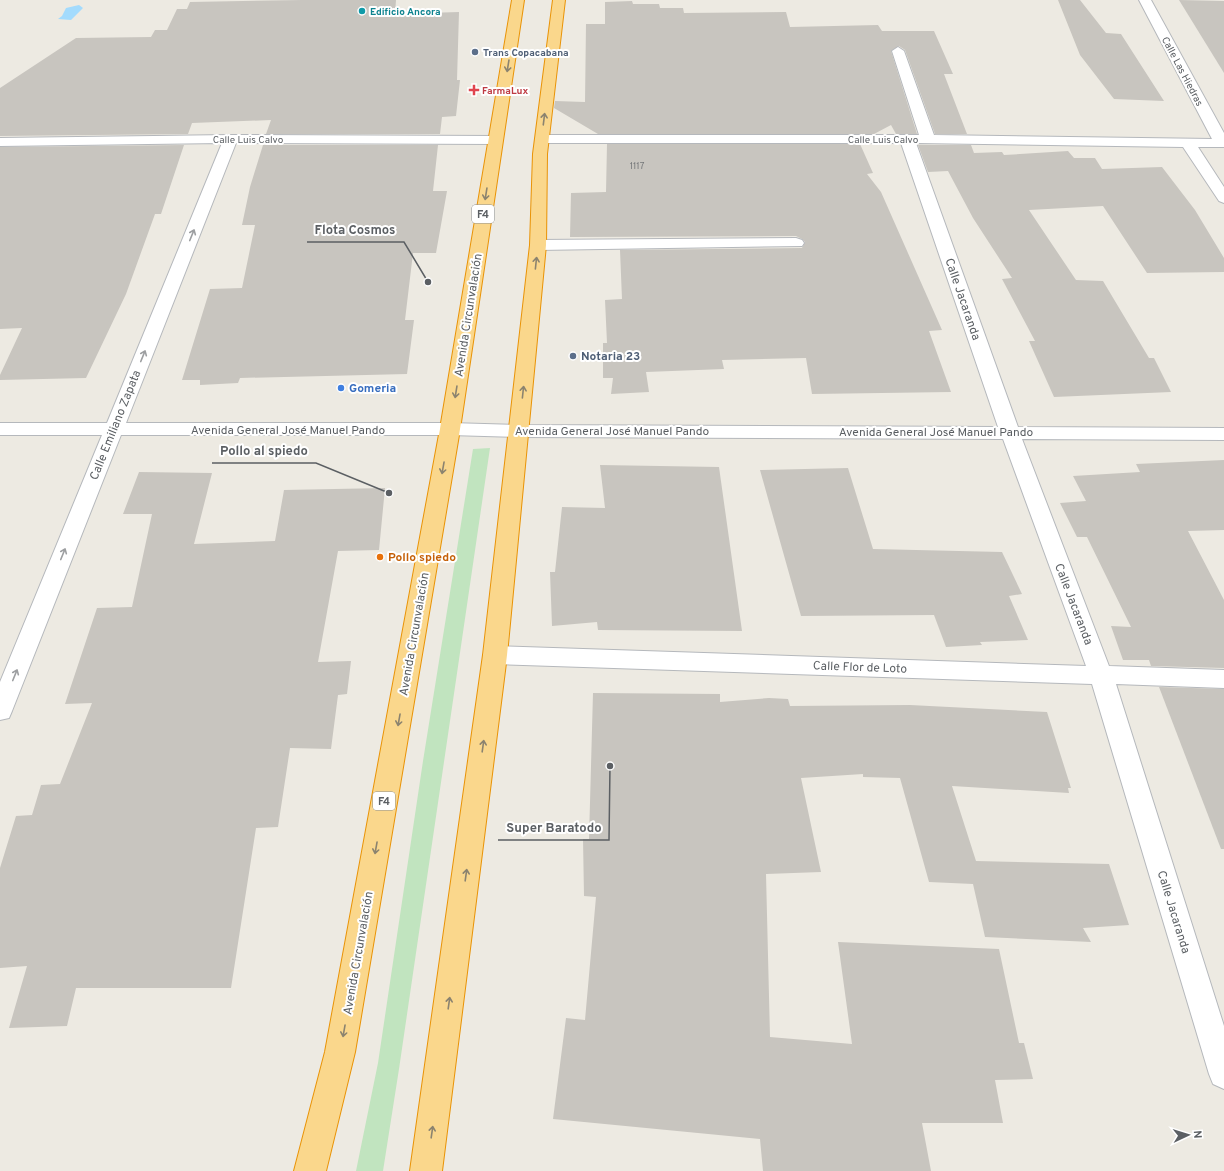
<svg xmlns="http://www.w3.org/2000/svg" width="1224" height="1171" viewBox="0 0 1224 1171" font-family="Overpass,sans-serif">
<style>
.green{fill:#c1e4bf}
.water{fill:#a3dbfd}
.building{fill:#c8c5bf}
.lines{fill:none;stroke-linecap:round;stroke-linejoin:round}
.minor-casing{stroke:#b5b8bc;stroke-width:2}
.highway-casing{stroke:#e99306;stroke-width:2}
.minor{fill:#fff;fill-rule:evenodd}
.highway{fill:#fad78c;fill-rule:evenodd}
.oneway{stroke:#8b836f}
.oneway2{stroke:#9d9fa1}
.culture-dot{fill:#0f9aa8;stroke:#fff;stroke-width:1.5}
.service-dot{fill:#5c6f8a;stroke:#fff;stroke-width:1.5}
.health-dot{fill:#e0444e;stroke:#fff;stroke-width:1.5}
.shop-dot{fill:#3f7fe0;stroke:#fff;stroke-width:1.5}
.food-dot{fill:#e8710a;stroke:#fff;stroke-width:1.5}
.labels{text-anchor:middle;stroke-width:4;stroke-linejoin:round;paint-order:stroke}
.far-number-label{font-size:9px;fill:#76787a}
.far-culture-label{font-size:10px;font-weight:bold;fill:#0d838f;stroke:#fff;text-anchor:start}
.far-service-label{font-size:10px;font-weight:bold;fill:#4e5e75;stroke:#fff;text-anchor:start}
.far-street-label{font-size:10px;fill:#5b5f63;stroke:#fff}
.far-health-label{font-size:10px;font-weight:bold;fill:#be3a42;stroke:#fff;text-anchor:start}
.shield{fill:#fff;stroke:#8c8f92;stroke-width:1}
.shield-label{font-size:11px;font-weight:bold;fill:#5b5f63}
.street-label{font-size:12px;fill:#5b5f63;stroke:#fff}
.service-label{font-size:12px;font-weight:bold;fill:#4e5e75;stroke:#fff;text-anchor:start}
.shop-label{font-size:12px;font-weight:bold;fill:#366cbe;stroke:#fff;text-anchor:start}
.food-label{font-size:12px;font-weight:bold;fill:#c56008;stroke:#fff;text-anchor:start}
.leader{fill:none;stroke:#5b5f63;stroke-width:1.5}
.callout-dot{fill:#5b5f63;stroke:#fff;stroke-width:1.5}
.callout-label{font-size:13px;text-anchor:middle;font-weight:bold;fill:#5b5f63;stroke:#fff;stroke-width:4;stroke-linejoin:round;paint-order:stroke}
</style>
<rect width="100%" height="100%" fill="#edeae2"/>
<!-- green -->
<path class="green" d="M490 448 399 1069 383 1171H356L378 1063 423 761 473 449Z"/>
<!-- water -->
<path class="water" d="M79 5 83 8 71 20 58 19 62 16 66 8Z"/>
<!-- building -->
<g class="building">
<path d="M302 0H396L395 14 459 12 457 80H460L456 116 442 117 440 134H266L271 120 192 123 188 134 0 136V88L76 38 151 37 155 30H167L177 9H187L190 2Z"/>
<path d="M1058 0H1080L1106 33 1121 34 1164 101 1114 99 1080 55Z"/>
<path d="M1179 0 1224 1V73Z"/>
<path d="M632 1 633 4H659L660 8H683L684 13 786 12 790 27 878 25 882 31H934L953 74H944L967 134H935L905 50 899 46 891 51 917 134H896L891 125 874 134H598L554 108 555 101 585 102 586 24H605V2Z"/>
<path d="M607 144H860L873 173 867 174 881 192 942 330 929 331 951 392 812 394 806 358 722 360 724 369 646 372 649 392 611 394 613 378H603V343H607L605 300 622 299 620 250 802 248 805 242 802 239 796 236 570 237 571 193 606 192Z"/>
<path d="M184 145 161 214H155L126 294 86 378 0 380V375L22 328 0 329V147Z"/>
<path d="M263 145H438L433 191H447L436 253H413L405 320H414L407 374 240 378 238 383 200 385V380H182L210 289 242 288 255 225H242L250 187Z"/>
<path d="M918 145H971L974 153 1002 152 1004 155 1068 151 1074 158H1095L1102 169 1162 167 1195 210 1224 258V272L1147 273 1103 206 1029 210 1076 280 1103 281 1149 358H1154L1171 392 1054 397 1029 341H1035L1002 279 1012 278 973 218 948 171 928 172Z"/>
<path d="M1224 460V530L1188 531 1224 600V668L1151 666 1149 660H1123L1111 626 1131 627 1087 537H1077L1060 503 1086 501 1073 476 1140 472 1136 464Z"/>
<path d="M600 465 719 467 742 631 598 630 597 622 552 626 550 572H555L562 507 605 508Z"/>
<path d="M848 468 873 549 1002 552 1022 594 1009 596 1028 640 980 642 982 645 946 647 934 615 801 616 760 470Z"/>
<path d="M139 472 212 473 194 544 275 541 284 490 385 488 379 550 338 551 318 662 351 661 347 694 338 695 331 749 290 748 278 827 256 828 231 988H76L67 1026 9 1028 27 966 0 968V868L16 816 32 815 41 785 60 784 92 703 65 704 97 608 132 607 152 514H123Z"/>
<path d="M1159 687 1224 689V849H1221Z"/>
<path d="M593 693 720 694V702L769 698 788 699 790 706 910 705 1047 712 1071 788H1068L1069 793 952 786 976 861 1109 864 1129 925 1083 928 1091 942 985 937 973 884 929 882 900 778 863 777V774L801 778 821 872 766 874 770 1037 852 1044 838 942 999 949 1019 1043H1024L1033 1079 995 1080 1003 1123H922L931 1171H763L760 1139 553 1119 566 1018 585 1020 596 897 584 896 583 839H589Z"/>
</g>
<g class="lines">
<!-- minor casing -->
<g class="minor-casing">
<g id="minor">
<path d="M1139 0H1151L1224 133V147H1198L1224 187V203L1219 201 1183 147 916 143 1018 427 1224 428V440L1022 439 1109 666 1224 670V688L1116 684 1224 1026V1089L1213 1084 1209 1074 1092 684 495 664 487 661 483 655 487 649 495 646 1086 666 1003 439 520 437 450 435H121L12 711 9 718 0 720V682L102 435H0V423H107L222 143 0 146V138L231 135 495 136 500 137 502 140 500 143 495 144 236 143 126 423H450L520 425 998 427 901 143H542L537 142 535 139 537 136 542 135H919L892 51 898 47 904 51 934 135 1212 139Z"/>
<path d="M796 238 802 240 804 243 802 246 538 250 532 248 530 245 532 242 538 240Z"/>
</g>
</g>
<!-- highway casing -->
<g class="highway-casing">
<g id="highway">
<path d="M512 0H524L460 429 355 1052 326 1171H294L325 1052 440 429Z"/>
<path d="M553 0H565L547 154 546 245 507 655 442 1171H410L483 655 530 245 533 154Z"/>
</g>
</g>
<!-- minor -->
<use href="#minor" class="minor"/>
<!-- highway -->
<use href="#highway" class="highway"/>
</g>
<!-- one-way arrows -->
<defs><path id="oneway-shaft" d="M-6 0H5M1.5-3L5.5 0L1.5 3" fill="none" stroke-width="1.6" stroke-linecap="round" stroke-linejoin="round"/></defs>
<g class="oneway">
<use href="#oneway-shaft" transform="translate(508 66) rotate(99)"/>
<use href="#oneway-shaft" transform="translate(544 119) rotate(-83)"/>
<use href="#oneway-shaft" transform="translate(486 194) rotate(99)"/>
<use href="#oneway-shaft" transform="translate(536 263) rotate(-84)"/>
<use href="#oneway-shaft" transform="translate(456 392) rotate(99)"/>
<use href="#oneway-shaft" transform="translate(523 392) rotate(-84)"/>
<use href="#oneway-shaft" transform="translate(443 468) rotate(100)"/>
<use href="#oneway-shaft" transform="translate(399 720) rotate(100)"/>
<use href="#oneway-shaft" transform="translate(483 746) rotate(-82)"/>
<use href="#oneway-shaft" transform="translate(376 848) rotate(100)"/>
<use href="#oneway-shaft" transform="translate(466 875) rotate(-82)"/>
<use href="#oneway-shaft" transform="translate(449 1003) rotate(-82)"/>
<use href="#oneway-shaft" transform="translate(344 1031) rotate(100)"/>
<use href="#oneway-shaft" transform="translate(432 1132) rotate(-82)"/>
</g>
<g class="oneway2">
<use href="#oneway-shaft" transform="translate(192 235) rotate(-68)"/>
<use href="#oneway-shaft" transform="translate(143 356) rotate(-68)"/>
<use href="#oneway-shaft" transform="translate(63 554) rotate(-68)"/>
<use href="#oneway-shaft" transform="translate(15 675) rotate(-68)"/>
</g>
<!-- markers -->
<circle class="culture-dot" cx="362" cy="11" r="4"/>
<g class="service-dot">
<circle cx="475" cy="52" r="4"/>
<circle cx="573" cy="356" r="4"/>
</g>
<path class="health-dot" d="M472 84h4v4h4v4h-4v4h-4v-4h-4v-4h4z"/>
<circle class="shop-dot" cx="341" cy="388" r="4"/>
<circle class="food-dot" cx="380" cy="557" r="4"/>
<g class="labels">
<!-- far-number labels -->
<g class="far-number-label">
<text x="637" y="169">1117</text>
</g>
<!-- far-culture labels -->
<g class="far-culture-label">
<text x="370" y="15">Edificio Ancora</text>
</g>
<!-- far-service labels -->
<g class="far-service-label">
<text x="483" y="56">Trans Copacabana</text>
</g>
<!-- far-street labels -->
<g class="far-street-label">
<text transform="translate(1183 71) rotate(62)" y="4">Calle Las Hiedras</text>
<text x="248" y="143">Calle Luis Calvo</text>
<text x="883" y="143">Calle Luis Calvo</text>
</g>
<!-- far-health labels -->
<g class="far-health-label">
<text x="482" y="94">FarmaLux</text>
</g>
<!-- shield labels -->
<g class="shield">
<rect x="472" y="205" width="22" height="18" rx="3"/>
<rect x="373" y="792" width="22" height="18" rx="3"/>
</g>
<g class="shield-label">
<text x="483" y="218">F4</text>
<text x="384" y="805">F4</text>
</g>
<!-- street labels -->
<g class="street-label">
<text transform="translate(963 299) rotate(71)" y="4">Calle Jacaranda</text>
<text transform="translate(468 315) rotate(-81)" y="4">Avenida Circunvalación</text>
<text transform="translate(115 425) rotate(-68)" y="4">Calle Emiliano Zapata</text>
<text x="288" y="434">Avenida General José Manuel Pando</text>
<text x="612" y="435">Avenida General José Manuel Pando</text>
<text x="936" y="436">Avenida General José Manuel Pando</text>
<text transform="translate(1074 604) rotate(69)" y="4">Calle Jacaranda</text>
<text transform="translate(414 634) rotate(-80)" y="4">Avenida Circunvalación</text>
<text transform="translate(860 667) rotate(2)" y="4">Calle Flor de Loto</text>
<text transform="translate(1174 912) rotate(73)" y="4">Calle Jacaranda</text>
<text transform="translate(358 953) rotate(-80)" y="4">Avenida Circunvalación</text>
</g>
<!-- service labels -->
<g class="service-label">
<text x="581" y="360">Notaria 23</text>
</g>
<!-- shop labels -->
<g class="shop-label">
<text x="349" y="392">Gomeria</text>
</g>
<!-- food labels -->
<g class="food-label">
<text x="388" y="561">Pollo spiedo</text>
</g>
</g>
<!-- callouts -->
<path class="leader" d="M428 282L404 242H307M389 493L316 463H212M610 766L609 840H498"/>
<g class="callout-dot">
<circle cx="428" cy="282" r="4"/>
<circle cx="389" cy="493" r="4"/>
<circle cx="610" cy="766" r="4"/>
</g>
<g class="callout-label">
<text x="355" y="234">Flota Cosmos</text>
<text x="264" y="455">Pollo al spiedo</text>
<text x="554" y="832">Super Baratodo</text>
</g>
<!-- north arrow -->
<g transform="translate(1188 1135) rotate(86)" stroke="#ffffff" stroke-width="3" paint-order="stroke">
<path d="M0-3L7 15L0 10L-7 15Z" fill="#5b5f63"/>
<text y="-6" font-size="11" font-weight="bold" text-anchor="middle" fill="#5b5f63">N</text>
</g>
</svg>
